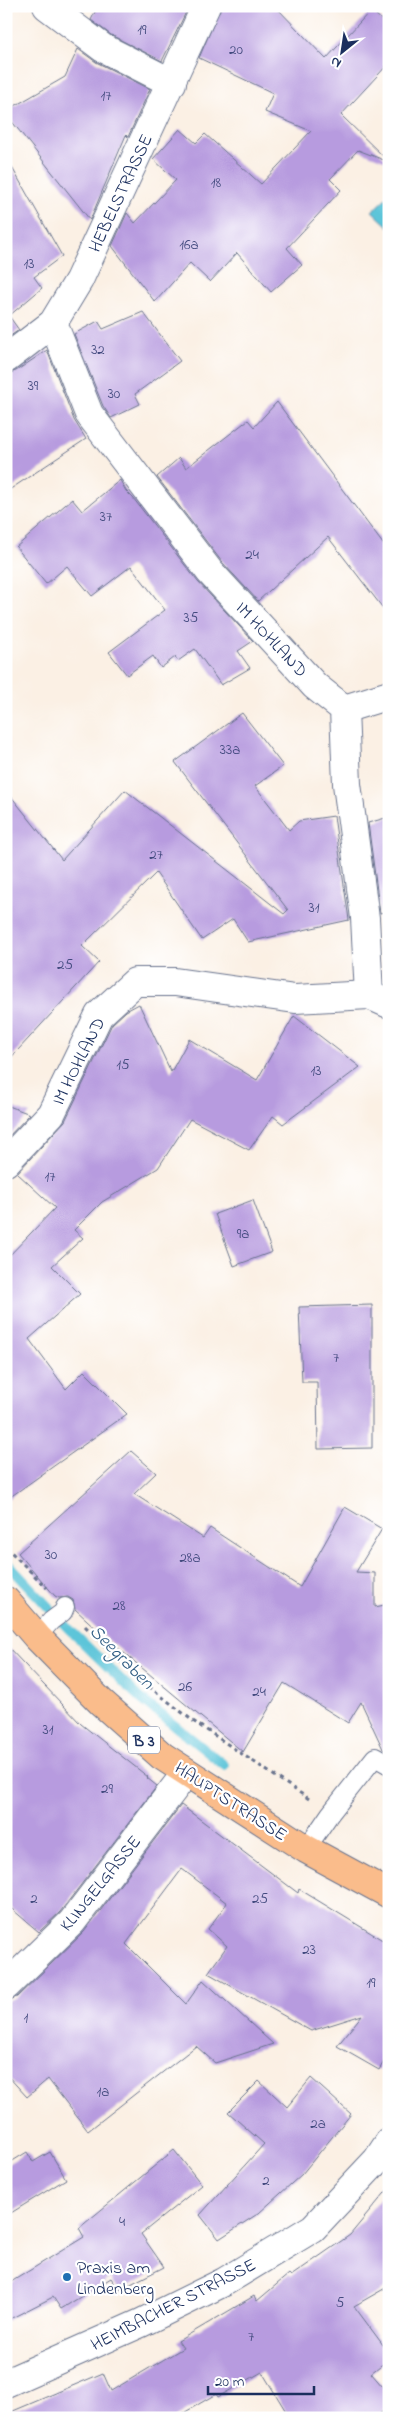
<svg xmlns="http://www.w3.org/2000/svg" width="395" height="2424" viewBox="0 0 395 2424" font-family="'Indie Flower',sans-serif">
<style>
.water{fill:#5dc5d9;stroke:#3c7a9c}
.lines{fill:none;stroke-linecap:round;stroke-linejoin:round}
.stream{stroke:#5dc5d9;stroke-width:10}
.building{fill:#b79bdf}
.service-casing{stroke:#69738d;stroke-width:20}
.minor-casing{stroke:#69738d;stroke-width:30}
.tertiary-casing{stroke:#69738d;stroke-width:30}
.primary-casing{stroke:#69738d;stroke-width:30}
.path{stroke:#69738d;stroke-width:3;stroke-dasharray:4 4;stroke-linecap:butt}
.service{stroke:#fff;stroke-width:18}
.minor{stroke:#fff;stroke-width:28}
.tertiary{stroke:#fff;stroke-width:28}
.primary{stroke:#fabc8b;stroke-width:28}
.poi-dot{fill:#1f6fb2;stroke:#fff;stroke-width:2}
.labels{text-anchor:middle;stroke-width:4.5;stroke-linejoin:round;paint-order:stroke}
.number-label{font-size:15px;fill:#424a7e}
.shield{fill:#fff;stroke:#5f6d8e;stroke-width:1}
.shield-label{font-size:16px;font-weight:bold;fill:#1b2f5e}
.street-label{font-size:18px;fill:#1b2f5e;stroke:#fff}
.poi-label{font-size:18px;fill:#1b2f5e;stroke:#fff;text-anchor:start}
.water-label{font-size:19px;font-style:italic;fill:#2f5c83;stroke:#fff}
</style>
<rect width="100%" height="100%" fill="#fff"/>
<filter id="ink" filterUnits="userSpaceOnUse"><feTurbulence type="fractalNoise" baseFrequency=".02" numOctaves="2"/><feDisplacementMap in="SourceGraphic" scale="10" xChannelSelector="R" yChannelSelector="G"/><feConvolveMatrix kernelMatrix="1 2 1 2 8 2 1 2 1" color-interpolation-filters="sRGB"/></filter>
<filter id="wash" filterUnits="userSpaceOnUse"><feTurbulence type="fractalNoise" baseFrequency=".0096" numOctaves="4" result="noise"/><feDisplacementMap in="SourceGraphic" scale="20" xChannelSelector="R" yChannelSelector="G"/><feGaussianBlur stdDeviation="1.12" result="paint"/><feColorMatrix in="noise" values="0 0 0 0 0 0 0 0 0 0 0 0 0 0 0 0 0 1.4 0 .05"/><feComposite in="paint" operator="in"/></filter>
<g filter="url(#wash)">
<rect width="100%" height="100%" fill="#fbf0e4"/>
<!-- water -->
<path class="water" d="M388 196 389 197V227L372 211Z"/>
<g class="lines">
<!-- stream -->
<path class="stream" d="M6 1562 70 1630 140 1698 224 1765"/>
</g>
<g id="blocks">
<!-- building -->
<g class="building">
<path d="M98 6H189L162 61 111 35 91 20Z"/>
<path d="M221 6H275L326 59 371 10 389 27V63L341 115 389 162 358 150 330 179 341 190 287 248 302 265 271 292 237 253 210 282 190 263 155 302 112 246 127 213 135 223 176 180 153 159 180 129 196 143 205 134 261 184 311 131 265 112 273 93 199 58Z"/>
<path d="M78 49 96 62 150 89 128 137 126 135 90 220 6 114V111L65 77Z"/>
<path d="M6 157 62 256 34 277 42 288 9 316 19 330 6 339Z"/>
<path d="M143 312 180 361 135 394 140 404 111 418 103 406 74 334 98 321 103 329Z"/>
<path d="M47 350 74 420 86 439 6 492V374L16 371Z"/>
<path d="M277 402 389 552V616L328 537 258 601 222 562 157 477 179 458 186 468 248 420 254 427Z"/>
<path d="M120 480 126 491 133 498 198 582 253 641 238 651 250 668 221 685 195 649 178 661 175 657 161 668 153 656 127 675 109 652 165 610 131 566 92 596 67 566 46 584 16 547 72 499 82 511Z"/>
<path d="M242 713 283 766 255 786 289 830 299 821 334 816 349 920 248 942 233 919 202 940 156 873 82 946 99 962 6 1063V790L62 860 125 790 284 914 288 910 175 762Z"/>
<path d="M389 817V911L380 913 368 823Z"/>
<path d="M139 1004 171 1072 189 1039 257 1080 294 1016 360 1067 283 1124 273 1116 249 1150 190 1119 158 1168 102 1202 74 1230 83 1238 52 1266 80 1294 29 1339 66 1389 84 1371 127 1414 6 1500V1259L55 1208 17 1173 65 1121 112 1024 126 1011Z"/>
<path d="M6 1105 30 1114 6 1139Z"/>
<path d="M253 1200 272 1252 234 1266 215 1214Z"/>
<path d="M372 1305V1448L318 1449 317 1382H302L299 1307Z"/>
<path d="M131 1451 156 1473 134 1494 203 1538 210 1528 300 1587 345 1507 382 1529 356 1572 375 1573V1607L389 1604V1753L383 1749 361 1702 348 1723 284 1683 243 1752 112 1643 75 1609 73 1600 68 1597 59 1598 55 1596 18 1553Z"/>
<path d="M6 1645 81 1724 148 1777 147 1778 157 1786 60 1912 39 1932 6 1904Z"/>
<path d="M181 1805 298 1893 299 1889 389 1944V2053L379 2070 337 2046 362 2015 311 2031 208 1973 227 1946 208 1929 227 1903 182 1869 126 1944 186 2004 203 1980 273 2044 215 2063 196 2046 88 2131 48 2079 27 2097 6 2074V2001L17 1997 84 1932Z"/>
<path d="M311 2078 351 2114 302 2174 259 2213 219 2239 200 2215 264 2144 228 2112 259 2081 287 2107Z"/>
<path d="M174 2150 202 2185 141 2234 164 2267 119 2290 111 2278 61 2309 53 2297 6 2321V2285L84 2237 79 2228Z"/>
<path d="M27 2152 33 2162 50 2152 66 2179 6 2216V2165Z"/>
<path d="M389 2188V2286L354 2306 389 2353V2359L371 2373 389 2394V2406L375 2418H290L262 2372 218 2397 216 2394 175 2418H6V2414L103 2373 111 2391 183 2348 178 2341 254 2296 257 2301 289 2274 291 2276 350 2235Z"/>
</g>
</g>
</g>
<g filter="url(#ink)">
<use href="#blocks" fill-opacity="0" stroke="#69738d" stroke-width="1"/>
<g class="lines">
<!-- service casing -->
<g class="service-casing">
<g id="service">
<path d="M37 1637 51 1621 63 1612 65 1607"/>
<path d="M306 1849 330 1814 375 1757 389 1765"/>
</g>
</g>
<!-- minor casing -->
<g class="minor-casing">
<g id="minor">
<path d="M47 6 103 48 172 83"/>
<path d="M53 323 89 414 210 572 315 686 344 709 347 784 365 918 369 995"/>
<path d="M6 359 53 323 79 280 206 6"/>
<path d="M344 709 389 695"/>
<path d="M6 1162 51 1114 99 1015 135 982H175L295 999 369 995 389 1004"/>
<path d="M6 1986 72 1922 186 1773"/>
</g>
</g>
<!-- tertiary casing -->
<g class="tertiary-casing">
<path id="tertiary" d="M6 2383 141 2323 224 2282 313 2228 377 2160 389 2142"/>
</g>
<!-- primary casing -->
<g class="primary-casing">
<path id="primary" d="M6 1601 37 1637 101 1702 162 1756 306 1849 389 1894"/>
</g>
<!-- path -->
<g class="path">
<path d="M6 1547 47 1588"/>
<path d="M85 1626 132 1673 193 1721 309 1799"/>
</g>
<!-- service -->
<use href="#service" class="service"/>
<!-- minor -->
<use href="#minor" class="minor"/>
<!-- tertiary -->
<use href="#tertiary" class="tertiary"/>
<!-- primary -->
<use href="#primary" class="primary"/>
</g>
</g>
<!-- markers -->
<circle class="poi-dot" cx="67" cy="2277" r="5"/>
<g class="labels">
<!-- number labels -->
<g class="number-label">
<text x="142" y="34">19</text>
<text x="236" y="54">20</text>
<text x="106" y="100">17</text>
<text x="216" y="187">18</text>
<text x="189" y="249">16a</text>
<text x="29" y="268">13</text>
<text x="98" y="354">32</text>
<text x="33" y="390">39</text>
<text x="114" y="398">30</text>
<text x="106" y="521">37</text>
<text x="252" y="559">24</text>
<text x="191" y="622">35</text>
<text x="230" y="754">33a</text>
<text x="156" y="859">27</text>
<text x="314" y="912">31</text>
<text x="65" y="969">25</text>
<text x="123" y="1069">15</text>
<text x="316" y="1075">13</text>
<text x="50" y="1181">17</text>
<text x="243" y="1238">9a</text>
<text x="336" y="1362">7</text>
<text x="51" y="1559">30</text>
<text x="190" y="1562">28a</text>
<text x="119" y="1610">28</text>
<text x="185" y="1691">26</text>
<text x="259" y="1696">24</text>
<text x="48" y="1734">31</text>
<text x="107" y="1793">29</text>
<text x="34" y="1903">2</text>
<text x="260" y="1903">25</text>
<text x="309" y="1954">23</text>
<text x="371" y="1987">19</text>
<text x="26" y="2022">1</text>
<text x="103" y="2096">1a</text>
<text x="318" y="2128">2a</text>
<text x="266" y="2185">2</text>
<text x="122" y="2226">4</text>
<text x="340" y="2307">5</text>
<text x="251" y="2341">7</text>
</g>
<!-- shield labels -->
<rect class="shield" x="128" y="1726.5" width="32" height="27" rx="4"/>
<g class="shield-label">
<text x="144" y="1746">B 3</text>
</g>
<!-- street labels -->
<g class="street-label">
<text transform="translate(120 193) rotate(-65)" y="6">HEBELSTRASSE</text>
<text transform="translate(272 639) rotate(47)" y="6">IM HOHLAND</text>
<text transform="translate(78 1061) rotate(-63)" y="6">IM HOHLAND</text>
<text transform="translate(231 1801) rotate(33)" y="6">HAUPTSTRASSE</text>
<text transform="translate(100 1883) rotate(-51)" y="6">KLINGELGASSE</text>
<text transform="translate(173 2304) rotate(-27)" y="6">HEIMBACHER STRASSE</text>
</g>
<!-- poi labels -->
<g class="poi-label">
<text x="77" y="2273">Praxis am<tspan x="77" dy="21">Lindenberg</tspan></text>
</g>
<!-- water labels -->
<g class="water-label">
<text transform="translate(123 1656) rotate(45)" y="7">Seegraben</text>
</g>
</g>
<!-- margin -->
<rect width="395" height="2424" fill="none" stroke="#fff" stroke-width="25"/>
<!-- north arrow -->
<g transform="translate(342 52) rotate(210)" stroke="#ffffff" stroke-width="4" paint-order="stroke">
<path d="M0-4L9 19L0 12L-9 19Z" fill="#1b2f5e"/>
<text y="-8" font-size="14" font-weight="bold" text-anchor="middle" fill="#1b2f5e">N</text>
</g>
<!-- scale -->
<path d="M208 2386v8h106v-8" fill="none" stroke="#1b2f5e" stroke-width="2.5"/>
<text x="215" y="2386" font-size="15" fill="#1b2f5e" stroke="#ffffff" stroke-width="4" paint-order="stroke">20 m</text>
</svg>
